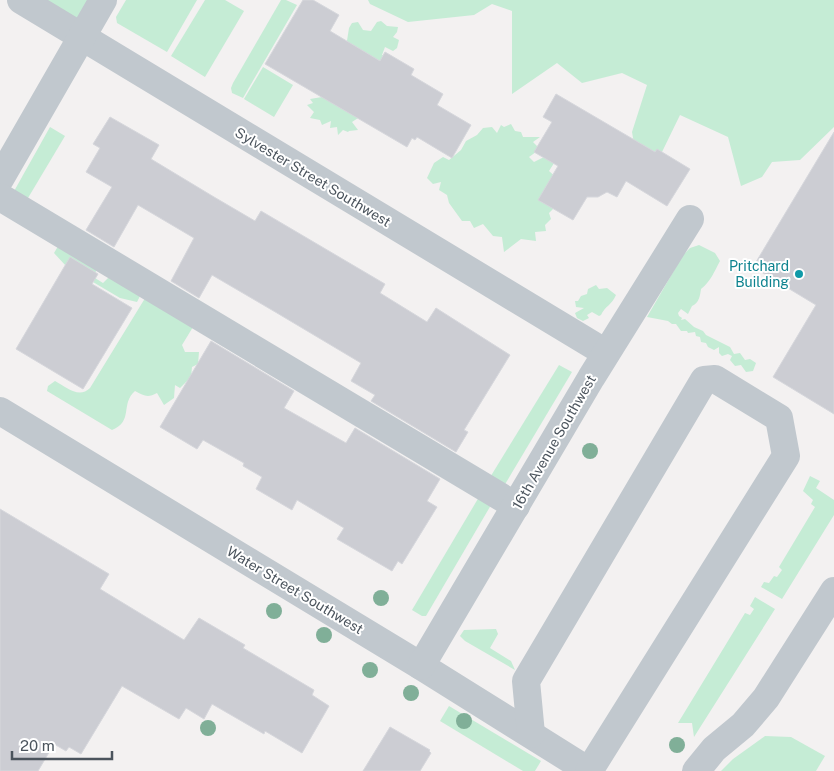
<svg xmlns="http://www.w3.org/2000/svg" width="834" height="771" viewBox="0 0 834 771" font-family="'Public Sans',sans-serif">
<style>
.green{fill:#c5ecd5}
.building{fill:#cccdd3;stroke:#d6d7dc}
.lines{fill:none;stroke-linecap:round;stroke-linejoin:round}
.minor{stroke:#c1c8ce;stroke-width:28}
.tree{fill:#80af98}
.culture-dot{fill:#0f9aa8;stroke:#fff;stroke-width:2}
.labels{text-anchor:middle;stroke-width:4;stroke-linejoin:round;paint-order:stroke}
.street-label{font-size:14px;fill:#4b545d;stroke:#fff}
.culture-label{font-size:14px;fill:#0d838f;stroke:#fff;text-anchor:end}
</style>
<rect width="100%" height="100%" fill="#f3f1f1"/>
<!-- green -->
<g class="green">
<path d="M31 0H117L78 26Z"/>
<path d="M126 0H197L167 52 117 23 116 17Z"/>
<path d="M205 0H225L244 11 205 77 171 56Z"/>
<path d="M281 0H286L297 5 243 98 232 93 231 88 233 83Z"/>
<path d="M368 0H834V127L800 160 772 162 762 177 741 186 728 137 680 115 662 152 639 172 632 132 647 85 622 73 582 83 557 63 512 94V11L492 4 474 15 408 22 370 4Z"/>
<path d="M381 21 387 26 398 27 397 32 393 37 399 40 397 48 393 51 385 47 382 55 386 56 390 65 346 47 349 28 352 23 358 22 363 30 371 31 377 22Z"/>
<path d="M263 67 293 85 274 117 244 99Z"/>
<path d="M322 97 361 116 352 122 358 130 349 131 348 132 343 130 338 135 337 127 330 128 331 121 322 125 320 120 310 118 314 112 307 105 313 103 310 99Z"/>
<path d="M511 124 515 131 521 132 523 137H540L533 142 540 149 529 157 534 162 550 154 556 160 549 171 558 179 559 203 549 213 551 219 545 225 546 231 535 232 536 241 521 239 504 252 502 237 493 236 483 224 474 228 470 221H462L449 203 447 195 439 190 441 182 433 184 427 178 434 163 443 157 449 160 461 150 466 141 477 135 483 128 492 127 497 133 501 125 504 127Z"/>
<path d="M50 127 65 136 25 203 13 193Z"/>
<path d="M60 243 96 270 95 278 103 283 112 274 142 292 137 302 120 298 66 266 54 253Z"/>
<path d="M699 245 715 253 720 261C714 272 711 281 701 289 700 296 699 303 692 306L688 314 681 309 678 313 679 316 682 318 681 320 685 319 694 327 703 331 706 335 730 347 734 354 740 353 745 360 750 359 756 363 753 371 746 372 741 365 735 366 730 360 732 356 728 354 722 356 719 353V347L714 350 708 347 706 343 701 342 700 337 696 336 695 332 688 333 687 331H681L676 324H672L668 321 647 317 683 255 690 248Z"/>
<path d="M596 285 599 289 607 288 616 295C612 305 605 306 601 315L599 316 592 312 587 315 589 318 583 321 577 318 575 313 584 308 576 307 575 301H578L581 296 587 294 588 289Z"/>
<path d="M147 295 193 327 182 345 185 352H199L198 364 192 367 191 377 180 388 175 385 174 398 164 405 157 393C148 398 144 396 135 391 120 404 134 421 112 430L47 391 48 386 55 381C66 387 79 399 90 388Z"/>
<path d="M559 365 572 372 504 486 489 479Z"/>
<path d="M810 476 820 481 816 488 834 500V515L782 599 761 587 764 582 769 583 774 576 777 577 782 570 779 567 815 507 811 504 813 500 803 491Z"/>
<path d="M479 497 491 505 426 616H422L412 610Z"/>
<path d="M755 597 775 609 694 737 692 723H678L745 613 750 615 754 609 750 606Z"/>
<path d="M496 629 498 634 490 648 511 661 515 670 465 641 460 636 464 630Z"/>
<path d="M449 706 541 761 535 771H523L440 721Z"/>
<path d="M765 736 791 737 825 756 816 771H721L733 759Z"/>
</g>
<!-- building -->
<g class="building">
<path d="M303 0H313L339 15 330 31 380 61 385 52 414 69 411 75 443 94 437 105 471 125 452 158 417 137 415 140 412 138 407 147 265 64Z"/>
<path d="M556 94 655 152 657 149 690 169 667 206 626 181 617 197 607 192 598 197H587L573 220 538 200 558 166 534 152 552 122 543 117Z"/>
<path d="M110 117 159 145 151 159 214 197 255 221 261 211 385 284 380 293 427 322 436 308 510 355 464 430 468 432 456 452 371 401 375 395 351 381 361 363 277 313 212 275 199 298 171 281 194 238 138 205 114 247 86 230 112 187 86 172 100 148 93 144Z"/>
<path d="M834 132V414L773 377 816 305 753 267Z"/>
<path d="M70 257 98 274 92 284 132 308 83 389 16 349Z"/>
<path d="M211 341 294 391 284 408 346 443 355 428 440 479 427 501 437 507 402 564 398 561 392 571 337 539 344 528 297 500 292 510 256 489 262 477 243 466 244 463 203 440 197 449 160 427Z"/>
<path d="M0 509 109 574 100 589 184 640 199 618 245 645 243 648 314 690 312 695 329 706 302 753 265 731 264 734 212 704 204 719 186 708 179 719 122 686 81 754 69 747 66 751 54 744 38 771H0Z"/>
<path d="M390 727 430 750 429 751 431 753 420 771H363Z"/>
</g>
<g class="lines">
<!-- minor -->
<g class="minor">
<path d="M21 0 606 353"/>
<path d="M0 179 103 0"/>
<path d="M0 197 516 506"/>
<path d="M0 411 421 666 589 771"/>
<path d="M421 666 591 378 690 219"/>
<path d="M531 734 526 681 704 380 715 379 779 418 786 456 589 771"/>
<path d="M696 771 714 749 743 725 766 698 834 591"/>
</g>
</g>
<!-- trees -->
<g class="tree">
<circle cx="590" cy="451" r="8"/>
<circle cx="381" cy="598" r="8"/>
<circle cx="274" cy="611" r="8"/>
<circle cx="324" cy="635" r="8"/>
<circle cx="370" cy="670" r="8"/>
<circle cx="411" cy="693" r="8"/>
<circle cx="464" cy="721" r="8"/>
<circle cx="208" cy="728" r="8"/>
<circle cx="677" cy="745" r="8"/>
</g>
<!-- markers -->
<circle class="culture-dot" cx="799" cy="274" r="5"/>
<g class="labels">
<!-- street labels -->
<g class="street-label">
<text transform="translate(313 177) rotate(31)" y="5">Sylvester Street Southwest</text>
<text transform="translate(554 442) rotate(-60)" y="5">16th Avenue Southwest</text>
<text transform="translate(295 590) rotate(31)" y="5">Water Street Southwest</text>
</g>
<!-- culture labels -->
<g class="culture-label">
<text x="789" y="271">Pritchard<tspan x="789" dy="16">Building</tspan></text>
</g>
</g>
<!-- scale -->
<path d="M12 751v8h100v-8" fill="none" stroke="#4b545d" stroke-width="2.5"/>
<text x="20" y="751" font-size="15" fill="#4b545d" stroke="#ffffff" stroke-width="4" paint-order="stroke">20 m</text>
</svg>
